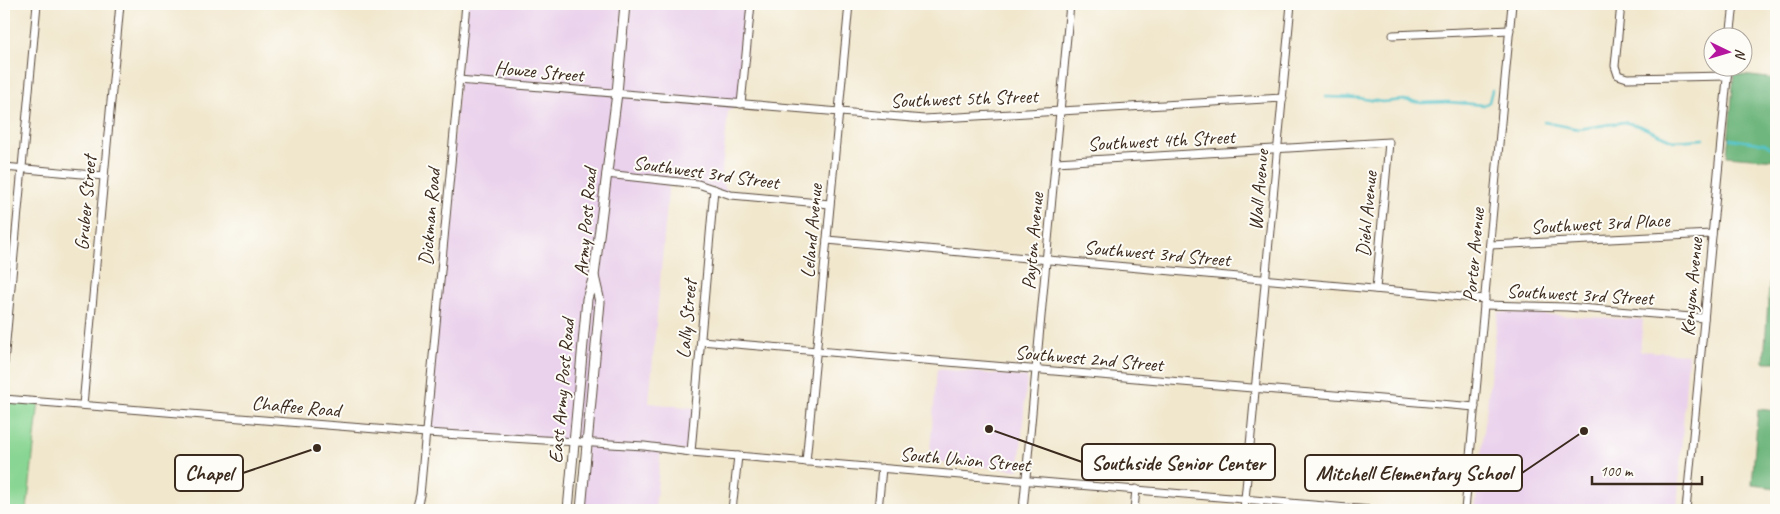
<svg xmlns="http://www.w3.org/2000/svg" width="1780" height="514" viewBox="0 0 1780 514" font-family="Caveat,sans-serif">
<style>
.built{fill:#ead1ec}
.green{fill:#89d593;stroke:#628058}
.forest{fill:#6eb67d;stroke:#54704e}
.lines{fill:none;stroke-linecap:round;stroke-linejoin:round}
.stream{stroke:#56c4cb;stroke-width:2.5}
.minor-casing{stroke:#564638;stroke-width:9}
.major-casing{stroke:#564638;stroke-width:11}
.minor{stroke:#fff;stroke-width:7}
.major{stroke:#fff;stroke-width:9}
.labels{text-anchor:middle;stroke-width:4;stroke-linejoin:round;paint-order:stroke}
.street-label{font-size:20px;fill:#3b2a1e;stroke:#fdfcf7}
.leader{fill:none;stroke:#3b2a1e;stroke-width:2}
.callout-dot{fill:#3b2a1e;stroke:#fdfcf7;stroke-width:2}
.callout{fill:#fdfcf7;stroke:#3b2a1e;stroke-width:2}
.callout-label{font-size:21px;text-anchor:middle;font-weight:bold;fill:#3b2a1e}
</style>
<rect width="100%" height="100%" fill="#fdfcf7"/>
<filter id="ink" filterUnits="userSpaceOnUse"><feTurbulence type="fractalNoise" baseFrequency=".02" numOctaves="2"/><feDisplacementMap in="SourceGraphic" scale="10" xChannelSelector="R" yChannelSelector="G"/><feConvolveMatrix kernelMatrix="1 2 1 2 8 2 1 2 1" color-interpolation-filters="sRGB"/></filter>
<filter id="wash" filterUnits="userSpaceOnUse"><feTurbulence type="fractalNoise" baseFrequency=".0096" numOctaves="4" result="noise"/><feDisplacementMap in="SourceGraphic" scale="20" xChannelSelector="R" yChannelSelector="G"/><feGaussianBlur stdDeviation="1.12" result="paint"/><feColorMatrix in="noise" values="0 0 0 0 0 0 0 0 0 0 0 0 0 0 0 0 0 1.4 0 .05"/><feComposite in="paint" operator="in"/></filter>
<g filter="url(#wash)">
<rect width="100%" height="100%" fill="#f1e7cd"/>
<!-- built -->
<g class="built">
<path d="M466 4H751L741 104 728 111 721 182 731 195 698 184 669 181 649 403 695 408 691 452 661 448 655 510H579L587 444 426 433Z"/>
<path d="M1498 312 1643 320 1640 351 1688 354 1677 510H1503L1475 508Z"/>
<path d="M937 369 1027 377 1019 470 929 462Z"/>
</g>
<!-- green -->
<g class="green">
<path d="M1775 208 1776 209V301H1768Z"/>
<path d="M4 399 39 401 27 510H4Z"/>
</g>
<!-- forest -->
<g class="forest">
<path d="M1734 74 1776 79V160L1727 156Z"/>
<path d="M1768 301H1776V362H1764Z"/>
<path d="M1758 409 1776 411V488L1752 485Z"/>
</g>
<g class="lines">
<!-- stream -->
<g class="stream">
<path d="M1326 97 1359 98 1382 102 1404 100 1422 103 1448 102 1484 105 1489 102 1492 90"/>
<path d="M1544 122 1579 129 1624 122 1640 126 1674 141 1704 139"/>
<path d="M1730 139 1765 144 1776 151"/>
</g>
</g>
</g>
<g filter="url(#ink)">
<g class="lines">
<!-- minor casing -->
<g class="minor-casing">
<g id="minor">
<path d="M1621 4 1615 66 1618 75 1627 78 1727 76"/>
<path d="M1393 35 1510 30"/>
<path d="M1730 38 1734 4"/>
<path d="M458 80 924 119 1283 98"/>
<path d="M741 104 751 4"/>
<path d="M1056 162 1389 142 1376 289"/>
<path d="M4 167 104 176"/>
<path d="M606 174 698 184 731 195 830 204"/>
<path d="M827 240 1485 299"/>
<path d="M1490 245 1712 234"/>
<path d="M1484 305 1567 307 1704 318"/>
<path d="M701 341 1475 407"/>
<path d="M4 363 37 4"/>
<path d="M4 399 426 433 644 446 691 452 1371 510"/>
<path d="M83 405 120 4"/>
<path d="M691 452 714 189"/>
<path d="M806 462 849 4"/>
<path d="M416 510 420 495 466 4"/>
<path d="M732 510 738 456"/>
<path d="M878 510 882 468"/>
<path d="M1023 510 1070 4"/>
<path d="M1134 510 1136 489"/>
<path d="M1244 510 1291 4"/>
<path d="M1465 510 1512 4"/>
<path d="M1686 510 1728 68"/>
</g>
</g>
<!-- major casing -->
<g class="major-casing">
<g id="major">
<path d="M568 510 587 299 594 276"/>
<path d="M581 510 600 302 594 276 617 93 625 4"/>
</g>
</g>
<!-- minor -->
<use href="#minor" class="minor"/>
<!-- major -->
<use href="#major" class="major"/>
</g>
</g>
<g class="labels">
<!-- street labels -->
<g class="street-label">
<text transform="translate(539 71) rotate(5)" y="7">Howze Street</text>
<text transform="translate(964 98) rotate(-2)" y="7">Southwest 5th Street</text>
<text transform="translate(1161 140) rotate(-3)" y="7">Southwest 4th Street</text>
<text transform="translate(706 172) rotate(8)" y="7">Southwest 3rd Street</text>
<text transform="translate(1258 190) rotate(-85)" y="7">Wall Avenue</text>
<text transform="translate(85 203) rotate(-85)" y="7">Gruber Street</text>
<text transform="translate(1366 214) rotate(-85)" y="7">Diehl Avenue</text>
<text transform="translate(429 217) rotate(-85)" y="7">Dickman Road</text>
<text transform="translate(585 222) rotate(-85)" y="7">Army Post Road</text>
<text transform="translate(1600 223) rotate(-3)" y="7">Southwest 3rd Place</text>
<text transform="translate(811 231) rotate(-85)" y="7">Leland Avenue</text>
<text transform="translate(1032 241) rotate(-85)" y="7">Payton Avenue</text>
<text transform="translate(1157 253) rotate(5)" y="7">Southwest 3rd Street</text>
<text transform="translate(1473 255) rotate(-85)" y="7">Porter Avenue</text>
<text transform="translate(1691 287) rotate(-85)" y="7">Kenyon Avenue</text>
<text transform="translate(1580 294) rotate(3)" y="7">Southwest 3rd Street</text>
<text transform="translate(686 319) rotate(-85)" y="7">Lally Street</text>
<text transform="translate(1089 358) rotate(5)" y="7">Southwest 2nd Street</text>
<text transform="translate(561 391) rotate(-85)" y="7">East Army Post Road</text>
<text transform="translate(296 406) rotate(5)" y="7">Chaffee Road</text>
<text transform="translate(965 459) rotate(5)" y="7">South Union Street</text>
</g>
</g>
<!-- callouts -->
<path class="leader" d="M989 429L1082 462M317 448L243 473M1584 431L1522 473"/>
<g class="callout-dot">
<circle cx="989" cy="429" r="5"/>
<circle cx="317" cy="448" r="5"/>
<circle cx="1584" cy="431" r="5"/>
</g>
<g class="callout">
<rect x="1082" y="444" width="193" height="36" rx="5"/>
<rect x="175" y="455" width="68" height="36" rx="5"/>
<rect x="1305" y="455" width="217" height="36" rx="5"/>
</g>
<g class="callout-label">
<text x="1178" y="470">Southside Senior Center</text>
<text x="209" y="480">Chapel</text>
<text x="1414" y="480">Mitchell Elementary School</text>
</g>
<!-- margin -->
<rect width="1780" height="514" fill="none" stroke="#fdfcf7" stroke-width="20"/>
<!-- north arrow -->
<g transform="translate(1728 52) rotate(95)"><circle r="24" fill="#fdfcf7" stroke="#afa8a0"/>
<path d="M0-4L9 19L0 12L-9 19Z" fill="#b5179e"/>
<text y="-8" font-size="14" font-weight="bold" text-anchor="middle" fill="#3b2a1e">N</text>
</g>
<!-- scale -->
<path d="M1592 476v8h110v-8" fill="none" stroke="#3b2a1e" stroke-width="2.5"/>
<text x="1600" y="476" font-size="15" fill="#3b2a1e" stroke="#fdfcf7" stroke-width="4" paint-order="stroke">100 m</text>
</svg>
